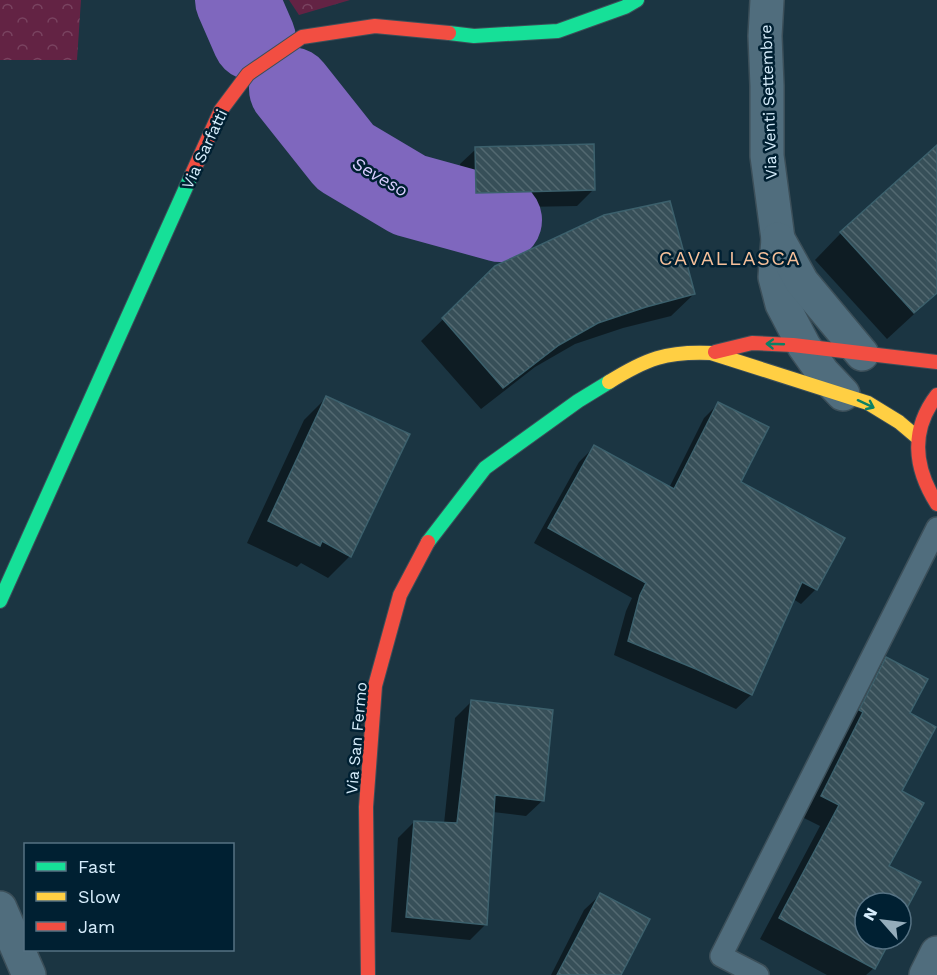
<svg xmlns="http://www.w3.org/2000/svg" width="937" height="975" viewBox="0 0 937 975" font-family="'Work Sans',sans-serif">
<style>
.forest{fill:url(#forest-crowns)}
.shadow{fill:#0007}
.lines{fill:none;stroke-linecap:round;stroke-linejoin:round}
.river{stroke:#7f67be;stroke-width:84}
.building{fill:url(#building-back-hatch);stroke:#3c606c;stroke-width:1.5}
.lane-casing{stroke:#3c4f59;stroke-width:24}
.street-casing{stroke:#3c4f59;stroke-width:36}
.fast-casing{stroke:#3c4f59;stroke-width:16}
.slow-casing{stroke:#3c4f59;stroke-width:16}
.jam-casing{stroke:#3c4f59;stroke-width:16}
.lane{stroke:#506d7d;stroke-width:21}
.street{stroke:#506d7d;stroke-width:33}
.fast{stroke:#16e098;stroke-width:14}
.slow{stroke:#ffcf43;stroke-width:14}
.jam{stroke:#f24e42;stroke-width:14}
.oneway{stroke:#0b8065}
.labels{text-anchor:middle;stroke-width:5;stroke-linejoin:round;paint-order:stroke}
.street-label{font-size:16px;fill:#d6edfc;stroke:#002032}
.water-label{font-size:18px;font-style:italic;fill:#d9ceff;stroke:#002032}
.quarter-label{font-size:20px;letter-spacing:1.5px;fill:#f6c09a;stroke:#002032}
</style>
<defs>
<pattern id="forest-crowns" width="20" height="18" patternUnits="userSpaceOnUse" patternTransform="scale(1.5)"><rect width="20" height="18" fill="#632344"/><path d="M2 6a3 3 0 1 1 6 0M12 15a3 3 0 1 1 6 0" fill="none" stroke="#794360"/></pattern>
<pattern id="building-back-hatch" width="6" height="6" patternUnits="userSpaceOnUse" patternTransform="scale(1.5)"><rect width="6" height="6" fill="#374f58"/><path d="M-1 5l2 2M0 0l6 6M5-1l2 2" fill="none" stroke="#536971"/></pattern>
</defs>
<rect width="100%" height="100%" fill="#1b3542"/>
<!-- forest -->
<g class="forest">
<path d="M0 0H81L77 60H0Z"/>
<path d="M289 0H350L299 15Z"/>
</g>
<!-- shadow -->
<g class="shadow">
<path d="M937 147V293L887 339 815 260 841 233Z"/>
<path d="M476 149 593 190 577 206 461 208 460 164Z"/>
<path d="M496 267 694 294 671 316 623 328 575 344 535 367 481 409 421 341Z"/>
<path d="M326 398 350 556 328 578 301 563 297 567 247 543 304 420Z"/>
<path d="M719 403 739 482 816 589 801 604 793 599 751 695 736 709 614 655 626 611 632 598 534 543 579 462 594 447 669 488 704 418Z"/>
<path d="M886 659 908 713 900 791 887 866 919 883 901 916V903H865V939H889L874 968 866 975H827L760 939 820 826 802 817 866 680Z"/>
<path d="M471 702 542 801 526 816 493 812 486 924 470 940 391 932 398 838 414 822 444 824 455 718Z"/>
<path d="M600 895 619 975H551L584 910Z"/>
</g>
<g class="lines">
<!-- river -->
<g class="river">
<path d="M237 0 254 39"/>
<path d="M291 89 345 157 409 195 500 220"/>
</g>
</g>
<!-- building -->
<g class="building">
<path d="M594 144 595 190 476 193 475 147Z"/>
<path d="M937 145V293L914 313 840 232Z"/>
<path d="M670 201 695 294 646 307 598 323 559 345 503 388 442 318 495 266 604 215Z"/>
<path d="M326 396 410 434 351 557 322 541 320 546 268 521Z"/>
<path d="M718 402 769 427 741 482 845 538 817 590 802 582 752 695 696 669 628 641 640 595 646 583 548 528 594 445 674 489Z"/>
<path d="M886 657 928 679 910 713 936 727 902 791 924 803 889 866 921 882 901 919V903H865V939H891L875 969 779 918 839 805 821 796 863 712 859 710Z"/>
<path d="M471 700 553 710 544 801 495 795 487 925 406 917 414 821 457 823Z"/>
<path d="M600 893 650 919 621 975H557Z"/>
</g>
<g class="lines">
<!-- lane casing -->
<g class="lane-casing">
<path id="lane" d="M758 975 721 956 937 528"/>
</g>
<!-- street casing -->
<g class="street-casing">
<g id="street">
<path d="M767 0 765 36 767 86V156L778 239 775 277 782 304 804 346 823 373 843 394"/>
<path d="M778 239 802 282 862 354"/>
<path d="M0 908 29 975"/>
<path d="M926 975 937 953"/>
</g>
</g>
<!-- fast casing -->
<g class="fast-casing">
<g id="fast">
<path d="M449 33 474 36 558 31 625 7 637 0"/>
<path d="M428 542 485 468 578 401 609 382"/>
<path d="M0 601 192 174"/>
</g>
</g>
<!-- slow casing -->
<g class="slow-casing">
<path id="slow" d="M609 382C646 359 666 351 711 353L868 403 899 422 918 438"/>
</g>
<!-- jam casing -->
<g class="jam-casing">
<g id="jam">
<path d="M192 174 221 110 248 74 302 37 375 26 449 33"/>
<path d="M715 352 752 343 793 345 937 362"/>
<path d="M937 395C910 430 914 468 937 504"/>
<path d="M368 975 366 807 375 686 400 595 428 542"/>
</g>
</g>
<!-- lane -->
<use href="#lane" class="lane"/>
<!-- street -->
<use href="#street" class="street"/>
<!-- fast -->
<use href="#fast" class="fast"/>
<!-- slow -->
<use href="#slow" class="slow"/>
<!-- jam -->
<use href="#jam" class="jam"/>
</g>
<!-- one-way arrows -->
<defs><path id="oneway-shaft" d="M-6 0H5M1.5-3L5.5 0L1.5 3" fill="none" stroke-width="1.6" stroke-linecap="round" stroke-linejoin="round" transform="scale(1.5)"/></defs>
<g class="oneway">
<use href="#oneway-shaft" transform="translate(775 344) rotate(-178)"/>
<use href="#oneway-shaft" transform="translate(866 404) rotate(25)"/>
</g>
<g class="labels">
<!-- street labels -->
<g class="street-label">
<text transform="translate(768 102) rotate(-92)" y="6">Via Venti Settembre</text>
<text transform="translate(204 149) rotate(-65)" y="6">Via Sarfatti</text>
<text transform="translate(356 738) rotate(-85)" y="6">Via San Fermo</text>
</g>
<!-- water labels -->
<g class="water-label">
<text transform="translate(380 177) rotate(30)" y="6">Seveso</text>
</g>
<!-- quarter labels -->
<g class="quarter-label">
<text x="730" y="265">CAVALLASCA</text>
</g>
</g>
<!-- legend -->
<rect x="24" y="843" width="210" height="108" fill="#002032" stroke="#567283" stroke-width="1.5"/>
<rect x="36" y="862" width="30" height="9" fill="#16e098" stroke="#567283" stroke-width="1.5"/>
<text x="78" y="873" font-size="18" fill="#d6edfc">Fast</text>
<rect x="36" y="892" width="30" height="9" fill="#ffcf43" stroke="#567283" stroke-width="1.5"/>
<text x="78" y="903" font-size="18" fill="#d6edfc">Slow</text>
<rect x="36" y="922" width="30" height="9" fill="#f24e42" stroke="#567283" stroke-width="1.5"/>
<text x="78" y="933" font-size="18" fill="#d6edfc">Jam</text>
<!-- north arrow -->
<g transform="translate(883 921) rotate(298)"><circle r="28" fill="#002032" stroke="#567283" stroke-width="1.5"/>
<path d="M0-4.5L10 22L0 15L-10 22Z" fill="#95adbb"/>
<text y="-9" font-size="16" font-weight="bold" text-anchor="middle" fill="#d6edfc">N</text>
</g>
</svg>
